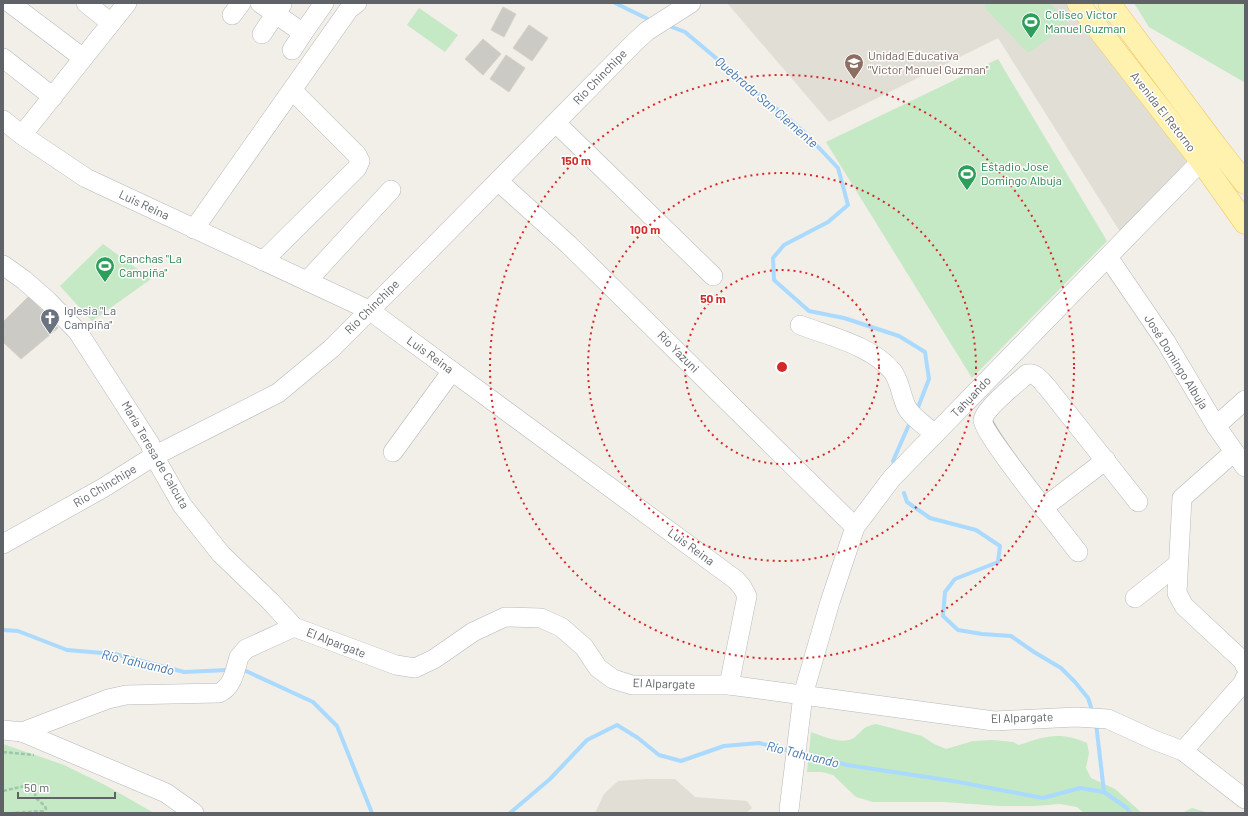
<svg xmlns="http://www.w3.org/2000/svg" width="1248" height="816" viewBox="0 0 1248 816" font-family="Barlow,sans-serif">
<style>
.education{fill:#e1ded6}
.green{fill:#c5e8c5}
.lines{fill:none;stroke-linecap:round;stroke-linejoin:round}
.stream{stroke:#aadaff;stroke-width:4}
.building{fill:#cccac5;stroke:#d6d1c6}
.minor-casing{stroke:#b5b8bc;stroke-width:20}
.major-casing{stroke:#f2c960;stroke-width:23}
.path{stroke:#9cc7a9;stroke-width:2.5;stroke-dasharray:4 2;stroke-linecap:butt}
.minor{stroke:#fff;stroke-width:19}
.major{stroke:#fff2af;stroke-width:22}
.ring{fill:none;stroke:#d62828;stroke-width:2;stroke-dasharray:2 4}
.labels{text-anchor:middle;stroke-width:3;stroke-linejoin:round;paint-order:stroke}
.leisure-label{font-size:12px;fill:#27864d;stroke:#fff;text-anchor:start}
.education-label{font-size:12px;fill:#785e54;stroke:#fff;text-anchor:start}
.street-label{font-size:12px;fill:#5f6368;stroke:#fff}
.worship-label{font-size:12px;fill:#5b616d;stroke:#fff;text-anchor:start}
.water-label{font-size:13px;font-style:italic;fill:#4174aa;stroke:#fff}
.centre{fill:#d62828;stroke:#fff;stroke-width:2}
.ring-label{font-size:12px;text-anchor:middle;font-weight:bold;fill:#d62828;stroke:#fff;stroke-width:3;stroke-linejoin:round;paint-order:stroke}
</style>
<rect width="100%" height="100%" fill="#f1efe8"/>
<!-- education -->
<g class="education">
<path d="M727 3H1071L1194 165 1122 235 998 38 829 122Z"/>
<path d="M647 779H675L695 797 747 801 752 808 746 813H595L604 794 618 781Z"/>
</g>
<!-- green -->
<g class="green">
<path d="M987 3H1050L1069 24 1028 53 984 7Z"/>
<path d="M1134 3H1245V81L1244 82 1149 27Z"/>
<path d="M419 8 458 35 445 52 407 25Z"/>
<path d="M998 59 1107 241 972 378 826 142Z"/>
<path d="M103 244 151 279 92 321 60 286Z"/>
<path d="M876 724 922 736 934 744 946 749 973 741 993 740 1013 742 1019 745C1045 736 1061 731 1087 743L1089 753 1086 768 1091 778 1115 789 1142 813H1084L1077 807 1060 804 1034 806H1000L944 802H873L856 797 833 775 822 772H807L811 732C823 736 844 746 855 737 865 729 862 727 876 724Z"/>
<path d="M3 744 64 765 105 785 154 813H3Z"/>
<path d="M1192 808 1209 813H1182Z"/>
</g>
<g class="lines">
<!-- stream -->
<g class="stream">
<path d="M615 3 650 20"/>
<path d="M672 27 685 32 803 131 838 168 848 205 828 222 784 245 773 258 774 280 809 311 844 318 899 336 925 352 929 379 917 410"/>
<path d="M894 464 893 461 911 420"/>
<path d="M904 493 907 502 930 518 976 530 1000 546 998 562 955 579 945 592 943 616 958 630 982 634 1011 636 1034 652 1061 668 1075 682 1088 698 1093 713"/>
<path d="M3 630 18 631 67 650 115 654 184 672 227 670"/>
<path d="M246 671 313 702 337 726 372 813"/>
<path d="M1096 723 1104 792"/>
<path d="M801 753 847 765 953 781 1043 798 1080 788 1104 792 1127 808 1130 813"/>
<path d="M510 813 550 779 587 740 617 725 638 738 659 755 681 761 724 746 759 743 790 751"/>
</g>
</g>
<!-- building -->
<g class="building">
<path d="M503 7 516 14 504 37 491 30Z"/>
<path d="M529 25 548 38 532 61 513 48Z"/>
<path d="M483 39 501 54 483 75 465 59Z"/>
<path d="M506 55 525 68 509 92 490 79Z"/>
<path d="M29 296 58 328 21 359 3 342V322Z"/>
</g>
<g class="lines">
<!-- minor casing -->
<g class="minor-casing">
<g id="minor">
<path d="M10 3 83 58"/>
<path d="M86 3 111 23"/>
<path d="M260 3 303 33 324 3"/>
<path d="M232 15 241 3"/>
<path d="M262 34 282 4"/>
<path d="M292 50 303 33"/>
<path d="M3 58 53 97"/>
<path d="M3 120 22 135 86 178 369 310 736 580 742 587 747 596 729 685"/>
<path d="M556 123 713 276"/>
<path d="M22 135 127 3"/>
<path d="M498 181 569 245 855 527"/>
<path d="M194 229 342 19 349 9 357 3"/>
<path d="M1108 257 1166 342 1216 426 1245 467"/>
<path d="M263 261 357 168 360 161 357 155 293 91"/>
<path d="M3 265 24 280 48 301 78 332 150 444 154 456 182 505 221 554 270 601 294 627"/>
<path d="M307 281 391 190"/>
<path d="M800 325C829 336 873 346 893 372 900 382 901 395 906 406 911 417 926 426 935 434"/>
<path d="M1216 426 1245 400"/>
<path d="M393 452 452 371"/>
<path d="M1234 452 1182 498 1177 593 1184 606 1243 661 1245 666"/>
<path d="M1043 508 1106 460"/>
<path d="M3 544 103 488 154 456 278 393 331 349 425 255 634 43 647 31 691 3"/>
<path d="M1078 552C1065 535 982 432 983 420 985 408 1017 383 1027 374 1036 372 1041 381 1047 387L1138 502"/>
<path d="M1135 598 1178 564"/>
<path d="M3 730 22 732 166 793 194 813"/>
<path d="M22 732 108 699 126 695 219 693C233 687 235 670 239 657L246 649 294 627 396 665 415 668 434 659 473 632 505 617 541 618 561 627 584 647 598 668 613 679 632 685H729L994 721 1076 717 1108 719 1154 740 1183 751 1245 799"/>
<path d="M1183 751 1243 683 1245 678"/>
<path d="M789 810 803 695 830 602 855 527 892 478 1212 150"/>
</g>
</g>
<!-- major casing -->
<g class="major-casing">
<g id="major">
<path d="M1078 3 1201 161 1245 223"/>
<path d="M1109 3 1216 146 1245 183"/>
</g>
</g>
<!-- path -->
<g class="path">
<path d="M3 752 34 755"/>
<path d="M3 791 29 785 32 787 37 799 45 806 46 809 43 811 12 813"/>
</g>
<!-- minor -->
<use href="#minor" class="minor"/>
<!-- major -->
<use href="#major" class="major"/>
</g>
<!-- distance rings -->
<g class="ring">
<circle cx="782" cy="367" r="97"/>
<circle cx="782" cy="367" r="194"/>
<circle cx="782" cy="367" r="292"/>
</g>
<!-- icons -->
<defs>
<g id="stadium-pin" transform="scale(1)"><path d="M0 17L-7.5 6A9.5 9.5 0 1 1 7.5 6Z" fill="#2e9e5b" stroke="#fff"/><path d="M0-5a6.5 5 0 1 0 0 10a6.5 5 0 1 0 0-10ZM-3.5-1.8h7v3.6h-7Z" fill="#fff"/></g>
<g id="university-pin" transform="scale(1)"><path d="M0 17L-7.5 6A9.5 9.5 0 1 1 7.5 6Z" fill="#8d6e63" stroke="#fff"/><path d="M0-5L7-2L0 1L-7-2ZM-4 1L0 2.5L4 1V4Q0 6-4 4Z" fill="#fff"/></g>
<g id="church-pin" transform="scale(1)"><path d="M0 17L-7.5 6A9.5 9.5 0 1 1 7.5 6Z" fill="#6b7280" stroke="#fff"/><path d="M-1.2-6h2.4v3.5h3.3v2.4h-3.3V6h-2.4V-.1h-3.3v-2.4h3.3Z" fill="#fff"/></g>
</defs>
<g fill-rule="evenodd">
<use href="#stadium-pin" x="1031" y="22"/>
<use href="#university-pin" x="854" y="63"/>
<use href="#stadium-pin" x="967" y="174"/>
<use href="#stadium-pin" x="105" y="266"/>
<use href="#church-pin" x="50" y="318"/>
</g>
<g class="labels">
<!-- leisure labels -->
<g class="leisure-label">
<text x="1045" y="19">Coliseo Victor<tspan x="1045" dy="14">Manuel Guzman</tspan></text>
<text x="981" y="171">Estadio Jose<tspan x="981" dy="14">Domingo Albuja</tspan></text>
<text x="119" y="263">Canchas "La<tspan x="119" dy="14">Campiña"</tspan></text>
</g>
<!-- education labels -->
<g class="education-label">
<text x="868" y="60">Unidad Educativa<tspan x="868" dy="14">"Victor Manuel Guzman"</tspan></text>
</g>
<!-- street labels -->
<g class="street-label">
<text transform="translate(600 77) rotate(-46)" y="4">Rio Chinchipe</text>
<text transform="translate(1163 112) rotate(52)" y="4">Avenida El Retorno</text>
<text transform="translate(144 205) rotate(25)" y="4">Luis Reina</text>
<text transform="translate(372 307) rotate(-45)" y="4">Rio Chinchipe</text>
<text transform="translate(678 352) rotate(45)" y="4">Rio Yazuni</text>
<text transform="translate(430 355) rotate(36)" y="4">Luis Reina</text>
<text transform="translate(1176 362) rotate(58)" y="4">José Domingo Albuja</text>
<text transform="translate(971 397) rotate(-46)" y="4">Tahuando</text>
<text transform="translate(155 455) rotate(60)" y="4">María Teresa de Calcuta</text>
<text transform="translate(105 486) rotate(-31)" y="4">Rio Chinchipe</text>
<text transform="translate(691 547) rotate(36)" y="4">Luis Reina</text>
<text transform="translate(336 643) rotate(21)" y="4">El Alpargate</text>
<text transform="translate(664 684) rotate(2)" y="4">El Alpargate</text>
<text transform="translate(1022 718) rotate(-2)" y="4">El Alpargate</text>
</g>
<!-- worship labels -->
<g class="worship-label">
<text x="64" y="315">Iglesia "La<tspan x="64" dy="14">Campiña"</tspan></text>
</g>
<!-- water labels -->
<g class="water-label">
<text transform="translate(767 102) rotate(41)" y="5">Quebrada San Clemente</text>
<text transform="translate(138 662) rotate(13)" y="5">Río Tahuando</text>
<text transform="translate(803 754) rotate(14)" y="5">Río Tahuando</text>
</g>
</g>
<circle cx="782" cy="367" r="6" class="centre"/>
<g class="ring-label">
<text x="576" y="165">150 m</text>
<text x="645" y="234">100 m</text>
<text x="713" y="303">50 m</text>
</g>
<!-- border -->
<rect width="1248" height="816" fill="none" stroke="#5f6368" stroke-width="8"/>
<!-- scale -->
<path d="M18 792v6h97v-6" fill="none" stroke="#5f6368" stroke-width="2"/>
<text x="24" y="792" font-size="12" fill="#5f6368" stroke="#ffffff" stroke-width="3" paint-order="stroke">50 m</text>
</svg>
